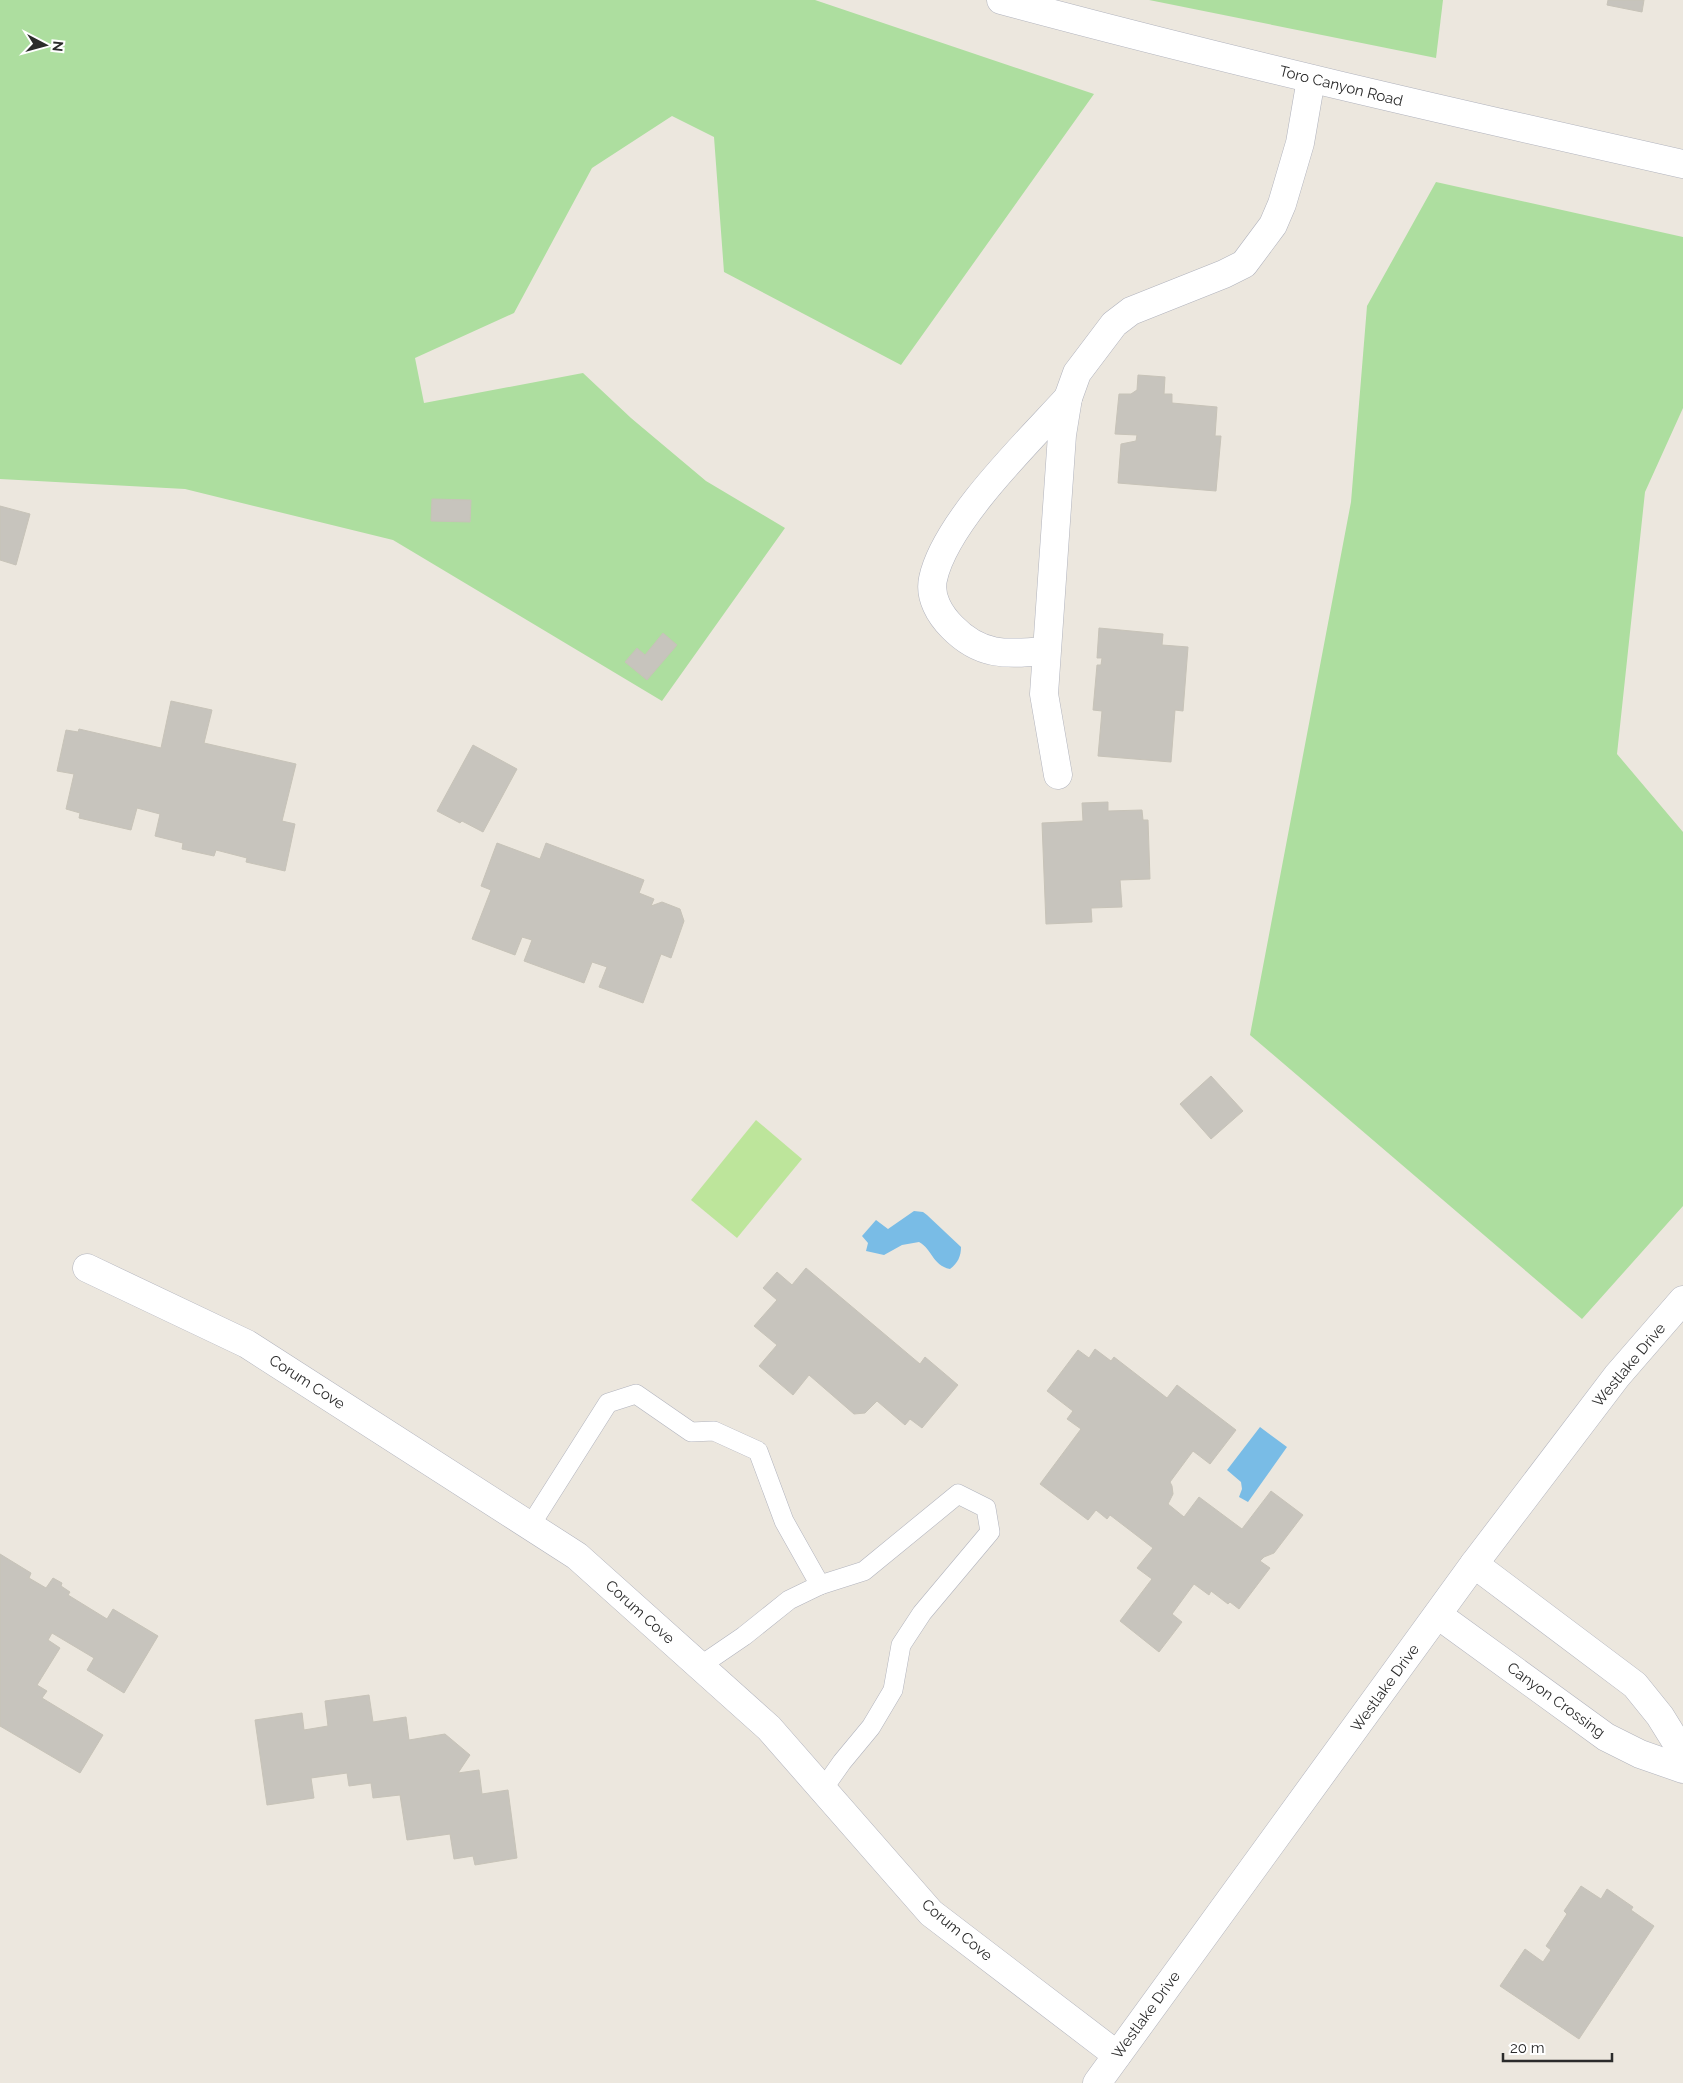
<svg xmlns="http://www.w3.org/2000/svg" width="1683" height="2083" viewBox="0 0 1683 2083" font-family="Raleway,sans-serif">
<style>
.green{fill:#adde9f}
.pitch{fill:#bde59b}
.water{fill:#79bce6}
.building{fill:#c7c4bd;stroke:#c7c3b8}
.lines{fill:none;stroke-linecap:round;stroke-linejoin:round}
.service-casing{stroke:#b1b3bd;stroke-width:20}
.minor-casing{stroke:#b1b3bd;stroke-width:29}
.tertiary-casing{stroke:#b1b3bd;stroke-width:29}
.service{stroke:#fff;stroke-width:19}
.minor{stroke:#fff;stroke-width:28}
.tertiary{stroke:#fff;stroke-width:28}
.labels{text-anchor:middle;stroke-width:4;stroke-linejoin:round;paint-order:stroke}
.street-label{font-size:15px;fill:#2b2b2b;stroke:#fff}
</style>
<rect width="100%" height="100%" fill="#ece7de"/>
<!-- green -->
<g class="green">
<path d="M0 0H815L1094 94 901 365 724 272 714 137 672 116 592 168 514 313 415 358 424 403 583 373 631 418 706 481 785 528 662 701 393 540 185 489 0 479Z"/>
<path d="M1149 0H1443L1436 58Z"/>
<path d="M1436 182 1683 237V408L1645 492 1617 754 1683 832V1206L1582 1319 1250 1035 1351 502 1367 306Z"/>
</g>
<!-- pitch -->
<path class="pitch" d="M756 1120 802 1159 737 1238 691 1200Z"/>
<!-- water -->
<g class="water">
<path d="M914 1211 923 1212 927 1215 961 1247C961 1256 958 1263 950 1269 932 1265 933 1250 919 1242L902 1245 884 1255 866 1251 868 1243 862 1236 876 1220 888 1229Z"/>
<path d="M1260 1427 1287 1447 1248 1502 1239 1497 1242 1489 1241 1482 1227 1470Z"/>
</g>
<!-- building -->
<g class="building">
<path d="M1608 0H1644L1642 12 1607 5Z"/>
<path d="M1138 375 1165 377 1164 394H1172V403L1217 407 1215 436H1221L1216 491 1118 483 1121 444 1136 441 1137 435 1115 434 1119 394H1131L1137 390Z"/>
<path d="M432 499 471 500 470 522 431 521Z"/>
<path d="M0 506 30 514 16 565 0 560Z"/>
<path d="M1099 628 1163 634 1162 645 1188 647 1183 711 1175 710 1171 762 1098 756 1102 711 1093 710 1097 665H1101L1102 658H1097Z"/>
<path d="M663 633 677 645 647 680 625 662 637 648 645 655Z"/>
<path d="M171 701 212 710 204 743 296 764 282 821 295 824 285 871 246 862 247 858 216 850 214 856 182 849 183 843 155 836 160 814 137 808 131 830 79 818 80 813 66 809 74 774 57 771 66 730 78 732 79 729 161 748Z"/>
<path d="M473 745 517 769 483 832 462 821 460 823 437 811Z"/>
<path d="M1108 802V811L1142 810 1143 820H1148L1150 879 1120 880 1122 907 1091 908 1092 922 1046 924 1042 823 1083 821 1082 803Z"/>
<path d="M497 843 540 859 546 843 644 880 639 893 654 899 651 906 662 902 680 909 684 921 671 958 661 954 643 1003 599 987 607 967 592 962 584 983 524 961 532 940 522 937 515 955 472 939 491 890 481 886Z"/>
<path d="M1211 1076 1243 1111 1211 1139 1180 1104Z"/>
<path d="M806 1268 920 1364 925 1357 958 1385 922 1428 910 1419 905 1425 877 1401 865 1413 854 1414 809 1375 793 1395 759 1366 777 1345 754 1326 777 1300 763 1288 777 1272 792 1285Z"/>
<path d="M1095 1349 1111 1361 1114 1357 1167 1398 1177 1385 1236 1430 1210 1464 1193 1451 1170 1482 1172 1486 1173 1494 1168 1504 1184 1517 1199 1497 1242 1529 1271 1491 1303 1515 1274 1553 1264 1557 1260 1561 1270 1568 1239 1609 1230 1602 1228 1604 1211 1591 1209 1595 1194 1584 1172 1614 1182 1622 1159 1652 1120 1621 1152 1579 1137 1568 1153 1548 1110 1515 1107 1519 1096 1510 1088 1520 1040 1484 1081 1429 1067 1419 1073 1411 1047 1391 1078 1350 1089 1358Z"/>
<path d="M0 1554 31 1573 29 1578 46 1588 53 1578 62 1583 61 1586 70 1592 68 1595 107 1619 113 1609 158 1636 124 1693 87 1670 94 1658 52 1633 48 1640 60 1648 37 1685 47 1691 42 1698 103 1735 80 1773 0 1726Z"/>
<path d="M369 1695 373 1722 406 1717 409 1740 445 1734 470 1755 458 1773 479 1770 482 1794 508 1790 517 1858 475 1865 473 1856 454 1859 450 1834 407 1840 400 1795 373 1798 371 1783 349 1786 347 1773 311 1778 314 1798 267 1805 255 1720 302 1713 304 1730 328 1726 325 1701Z"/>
<path d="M1581 1886 1601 1899 1607 1889 1633 1907 1631 1910 1654 1926 1579 2039 1500 1986 1525 1949 1543 1962 1551 1950 1546 1946 1567 1914 1564 1911Z"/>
</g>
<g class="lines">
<!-- service casing -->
<g class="service-casing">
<g id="service">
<path d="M530 1526 608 1403 636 1394 691 1432 714 1431 758 1451 784 1521 820 1585"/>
<path d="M700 1666 744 1636 789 1600 820 1585 864 1571 958 1494 986 1508 990 1532 922 1613 901 1645 893 1690 871 1727 842 1762 823 1789"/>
</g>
</g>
<!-- minor casing -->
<g class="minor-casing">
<g id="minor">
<path d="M1046 651C1007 654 981 657 952 627 940 615 929 597 933 579 945 522 1028 442 1068 398"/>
<path d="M1058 775 1044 694 1062 435 1068 398 1077 373 1114 324 1131 311 1224 274 1244 264 1273 225 1282 204 1300 143 1311 79"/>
<path d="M87 1268 247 1344 577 1556 769 1728 931 1913 1117 2055"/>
<path d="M1474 1564 1635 1685 1660 1716 1683 1753"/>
<path d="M1438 1615 1606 1737 1640 1754 1683 1769"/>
</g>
</g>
<!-- tertiary casing -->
<g class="tertiary-casing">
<g id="tertiary">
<path d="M1001 0C1227 61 1455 113 1683 164"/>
<path d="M1097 2083 1474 1564 1617 1376 1683 1300"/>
</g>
</g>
<!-- service -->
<use href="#service" class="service"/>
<!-- minor -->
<use href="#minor" class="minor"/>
<!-- tertiary -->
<use href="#tertiary" class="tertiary"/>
</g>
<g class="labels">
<!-- street labels -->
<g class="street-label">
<text transform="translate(1341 86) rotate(14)" y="5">Toro Canyon Road</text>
<text transform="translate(1629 1365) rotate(-50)" y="5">Westlake Drive</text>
<text transform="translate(307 1382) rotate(33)" y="5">Corum Cove</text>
<text transform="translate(640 1612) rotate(42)" y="5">Corum Cove</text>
<text transform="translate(1385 1688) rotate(-54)" y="5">Westlake Drive</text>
<text transform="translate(1556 1700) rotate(36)" y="5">Canyon Crossing</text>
<text transform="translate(957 1930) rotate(40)" y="5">Corum Cove</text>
<text transform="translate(1146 2015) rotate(-54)" y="5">Westlake Drive</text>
</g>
</g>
<!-- north arrow -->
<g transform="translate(45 45) rotate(96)" stroke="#ffffff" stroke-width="4" paint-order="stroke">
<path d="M0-4L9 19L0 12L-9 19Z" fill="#2b2b2b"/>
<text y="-8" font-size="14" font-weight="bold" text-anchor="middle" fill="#2b2b2b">N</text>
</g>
<!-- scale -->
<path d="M1503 2053v8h109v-8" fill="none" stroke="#2b2b2b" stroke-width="2.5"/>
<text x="1510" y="2053" font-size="15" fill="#2b2b2b" stroke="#ffffff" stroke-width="4" paint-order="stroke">20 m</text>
</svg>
